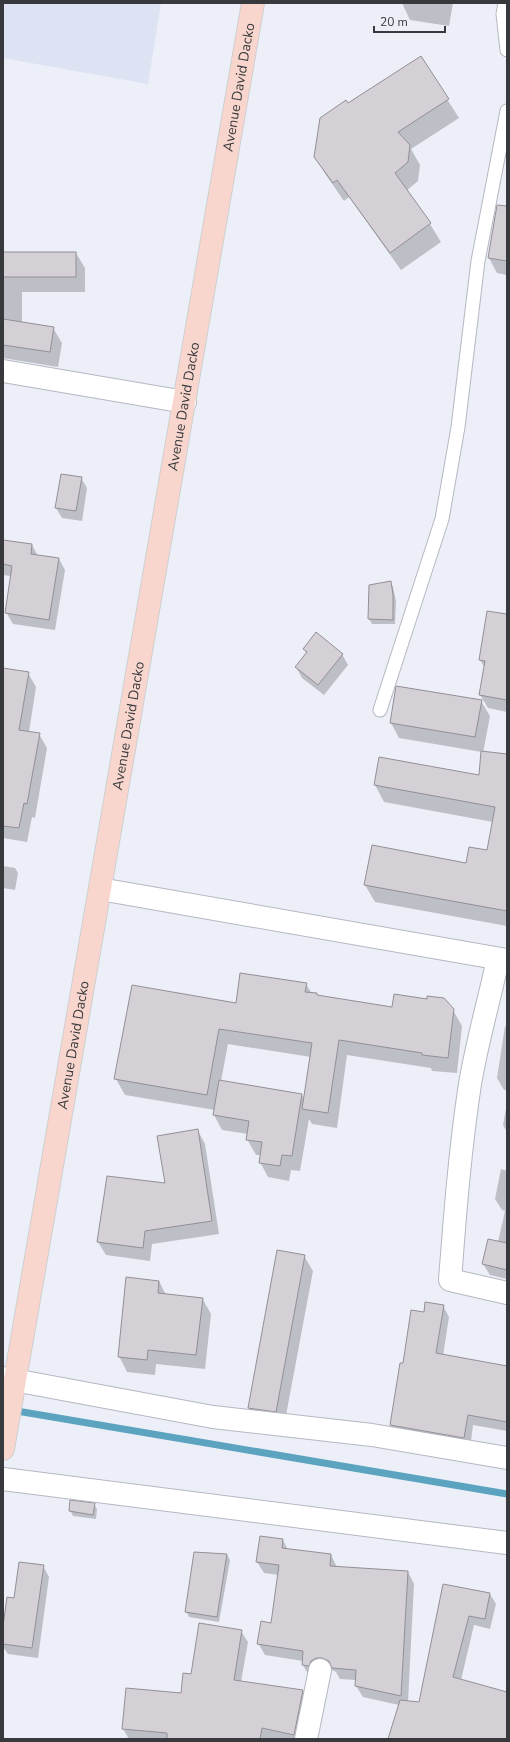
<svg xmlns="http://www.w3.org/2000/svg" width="510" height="1742" viewBox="0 0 510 1742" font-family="'Nunito Sans',sans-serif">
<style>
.built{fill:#dde3f3}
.shadow{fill:#0003;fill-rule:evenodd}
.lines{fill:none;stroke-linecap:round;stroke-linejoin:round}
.stream{stroke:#5ba3bf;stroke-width:7}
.building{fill:#d5cfd6;stroke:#948f96}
.service-casing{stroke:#b5b8c1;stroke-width:15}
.minor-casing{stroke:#b5b8c1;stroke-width:24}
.primary-casing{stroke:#cfcfd0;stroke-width:24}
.service{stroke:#fff;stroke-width:13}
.minor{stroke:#fff;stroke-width:22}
.primary{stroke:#f8d6cd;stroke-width:22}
.labels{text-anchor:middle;stroke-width:3;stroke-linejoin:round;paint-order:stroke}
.street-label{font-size:14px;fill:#37393c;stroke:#eceff8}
</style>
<rect width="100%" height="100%" fill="#eceff8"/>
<!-- built -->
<path class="built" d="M3 3H161L148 84 3 58Z"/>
<!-- shadow -->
<g class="shadow">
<path d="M402 3H453L449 26 410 20Z"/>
<path d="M420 57 459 118 411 149 420 165 418 181 406 191 430 224 441 242 401 270 349 197 344 201 326 175 315 157Z"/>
<path d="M507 208V275L497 273 489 258Z"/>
<path d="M3 253H76L85 268V292H22V323L53 328 62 343 58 367 3 358Z"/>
<path d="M81 478 87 488 82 521 62 518 56 508Z"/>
<path d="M3 541 32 545 38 556 59 559 65 570 55 630 13 624 6 612 11 576 3 575Z"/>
<path d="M390 582 393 587 396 601 395 624H372L369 619Z"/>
<path d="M507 615V712L488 708 480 695 485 668 480 660Z"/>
<path d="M304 649 342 654 348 665 324 695 302 678 296 667 307 654Z"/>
<path d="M3 669 28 673 36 687 29 732 39 734 47 748 35 818 32 817 27 842 3 838Z"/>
<path d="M481 701 490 716 483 753 507 755V926L375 902 365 885 467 864 488 851 493 822 384 802 375 785 480 777 482 752 399 738 391 723Z"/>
<path d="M3 866 15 868 18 873 15 890 3 888Z"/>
<path d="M306 984 312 994 317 996 393 1008 453 1010 462 1026 457 1073 432 1071 431 1068 347 1055 337 1128 312 1124 309 1119 300 1171 291 1170 289 1181 268 1177 260 1162 261 1155H256L247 1139 248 1134 222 1130 214 1115 215 1110 125 1095 116 1079 237 1004ZM228 1044 311 1057 305 1100 302 1095 221 1081Z"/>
<path d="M505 1026 507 1027V1090H504L497 1078Z"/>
<path d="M507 1103V1132L503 1125Z"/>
<path d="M198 1131 205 1144 219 1234 152 1244 150 1261 106 1255 98 1242 166 1184Z"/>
<path d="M501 1169 507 1171V1279L490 1275 483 1264 498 1242 505 1211 502 1210 495 1199Z"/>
<path d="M278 1251 304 1256 313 1271 284 1426 258 1423 249 1408Z"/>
<path d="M159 1281 166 1295 202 1298 211 1314 205 1369 156 1364 155 1375 127 1372 119 1356Z"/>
<path d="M443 1306 449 1317 443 1356 507 1367V1431L473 1425 470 1448 397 1436 391 1425 401 1364 404 1365 425 1313Z"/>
<path d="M94 1504 97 1509 96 1519 73 1516 70 1510Z"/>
<path d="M283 1540 288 1550 331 1555 337 1567 408 1572 414 1584 408 1702 420 1703 444 1585 490 1594 496 1604 490 1629 474 1625 461 1680 507 1693V1727L485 1739H389L399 1705 363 1697 356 1686V1680L340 1679 336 1672 330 1669 309 1676 303 1665V1661L265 1655 258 1643 271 1624 279 1575 264 1573 257 1562Z"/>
<path d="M227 1555 230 1560 219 1622 189 1617 186 1611Z"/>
<path d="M43 1566 49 1577 38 1658 8 1654 3 1647V1633L14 1600Z"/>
<path d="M241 1631 248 1642 241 1682 303 1691 309 1702 302 1739H129L123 1729 182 1694 191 1675Z"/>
</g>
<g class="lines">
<!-- stream -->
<path class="stream" d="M11 1410 507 1494"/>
</g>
<!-- building -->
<g class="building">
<path d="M421 56 449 99 398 132 410 145 408 162 395 173 431 223 390 253 337 180 333 183 314 157 320 118 346 100 348 103Z"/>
<path d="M497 205 507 206V261L488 258Z"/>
<rect x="3" y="252" width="73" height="25"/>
<path d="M3 319 54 327 50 352 3 345Z"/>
<path d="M61 474 82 477 76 511 55 508Z"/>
<path d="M3 540 32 544 31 554 59 558 49 620 5 613 12 566 3 564Z"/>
<path d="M391 581 393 595V620L368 619 369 585Z"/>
<path d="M487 611 507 614V700L479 695 485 661 479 660Z"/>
<path d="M316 632 343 654 318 685 295 667 307 652 303 649Z"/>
<path d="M3 668 29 672 19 730 40 733 27 804 24 803 19 828 3 826Z"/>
<path d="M396 686 482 700 475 737 390 723Z"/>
<path d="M481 751 507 754V911L364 885 372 845 466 863 469 847 487 850 495 807 374 785 379 757 479 775Z"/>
<path d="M240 973 307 983 305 992 317 993V995L392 1007 394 994 427 999V996L444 998 454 1009 448 1058 422 1055V1053L339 1040 328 1113 302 1109 312 1043 219 1029 207 1095 114 1079 132 985 236 1003Z"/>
<path d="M219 1080 302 1094 292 1156 282 1155 280 1166 259 1163 262 1142 246 1140 249 1121 213 1115Z"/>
<path d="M198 1129 212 1221 145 1231 143 1248 97 1242 107 1176 165 1183 157 1136Z"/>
<path d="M488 1239 507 1243V1270L482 1264Z"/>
<path d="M277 1250 305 1255 276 1412 248 1408Z"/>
<path d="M126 1277 159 1281 158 1293 203 1298 196 1355 148 1350 147 1360 118 1357Z"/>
<path d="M425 1302 444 1305 436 1353 507 1366V1422L468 1415 464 1438 390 1425 400 1363H403L411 1310 424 1312Z"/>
<path d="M70 1500 95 1503 93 1515 69 1511Z"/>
<path d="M260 1536 283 1539 282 1548 331 1554 330 1566 408 1571 401 1696 355 1686 356 1670 332 1668 329 1661 322 1658H316L311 1661 309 1666 302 1665 303 1651 257 1644 261 1621 271 1623 279 1565 256 1562Z"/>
<path d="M194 1552 227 1554 217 1617 185 1612Z"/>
<path d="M19 1562 44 1565 32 1648 3 1644V1626L7 1597 14 1598Z"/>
<path d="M443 1584 490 1593 485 1619 469 1616 453 1677 507 1692V1739H388L400 1700 419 1702Z"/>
<path d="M199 1623 242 1630 234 1680 303 1690 294 1735 262 1728 260 1739H167V1733L122 1729 126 1688 181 1693 183 1673 191 1674Z"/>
</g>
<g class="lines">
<!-- service casing -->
<g class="service-casing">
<g id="service">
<path d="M505 3 503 14 507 50"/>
<path d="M380 710 442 519 458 427 478 261 507 111"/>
</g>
</g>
<!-- minor casing -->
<g class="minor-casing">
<g id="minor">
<path d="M3 371 185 402"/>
<path d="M100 889 507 960"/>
<path d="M498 959C489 1001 477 1042 470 1084 460 1149 455 1215 450 1280L507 1293"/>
<path d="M3 1378 213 1417 372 1435 507 1458"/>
<path d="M3 1479 507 1543"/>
<path d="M306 1739 320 1670"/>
</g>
</g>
<!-- primary casing -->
<g class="primary-casing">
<g id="primary">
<path id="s1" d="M3 1449 253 3"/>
</g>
</g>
<!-- service -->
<use href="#service" class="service"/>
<!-- minor -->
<use href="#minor" class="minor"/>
<!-- primary -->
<use href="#primary" class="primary"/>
</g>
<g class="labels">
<!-- street labels -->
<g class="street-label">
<text dy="5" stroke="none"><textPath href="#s1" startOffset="1382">Avenue David Dacko</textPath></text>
<text dy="5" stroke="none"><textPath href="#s1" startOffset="1058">Avenue David Dacko</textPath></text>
<text dy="5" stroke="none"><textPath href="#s1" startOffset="734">Avenue David Dacko</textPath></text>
<text dy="5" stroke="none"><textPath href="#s1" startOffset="410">Avenue David Dacko</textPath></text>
</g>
</g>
<!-- border -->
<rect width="510" height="1742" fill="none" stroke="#37393c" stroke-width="8"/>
<!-- scale -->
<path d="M374 26v6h71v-6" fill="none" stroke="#37393c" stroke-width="2"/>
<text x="380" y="26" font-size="12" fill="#37393c" stroke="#eceff8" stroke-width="3" paint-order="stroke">20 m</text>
</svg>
